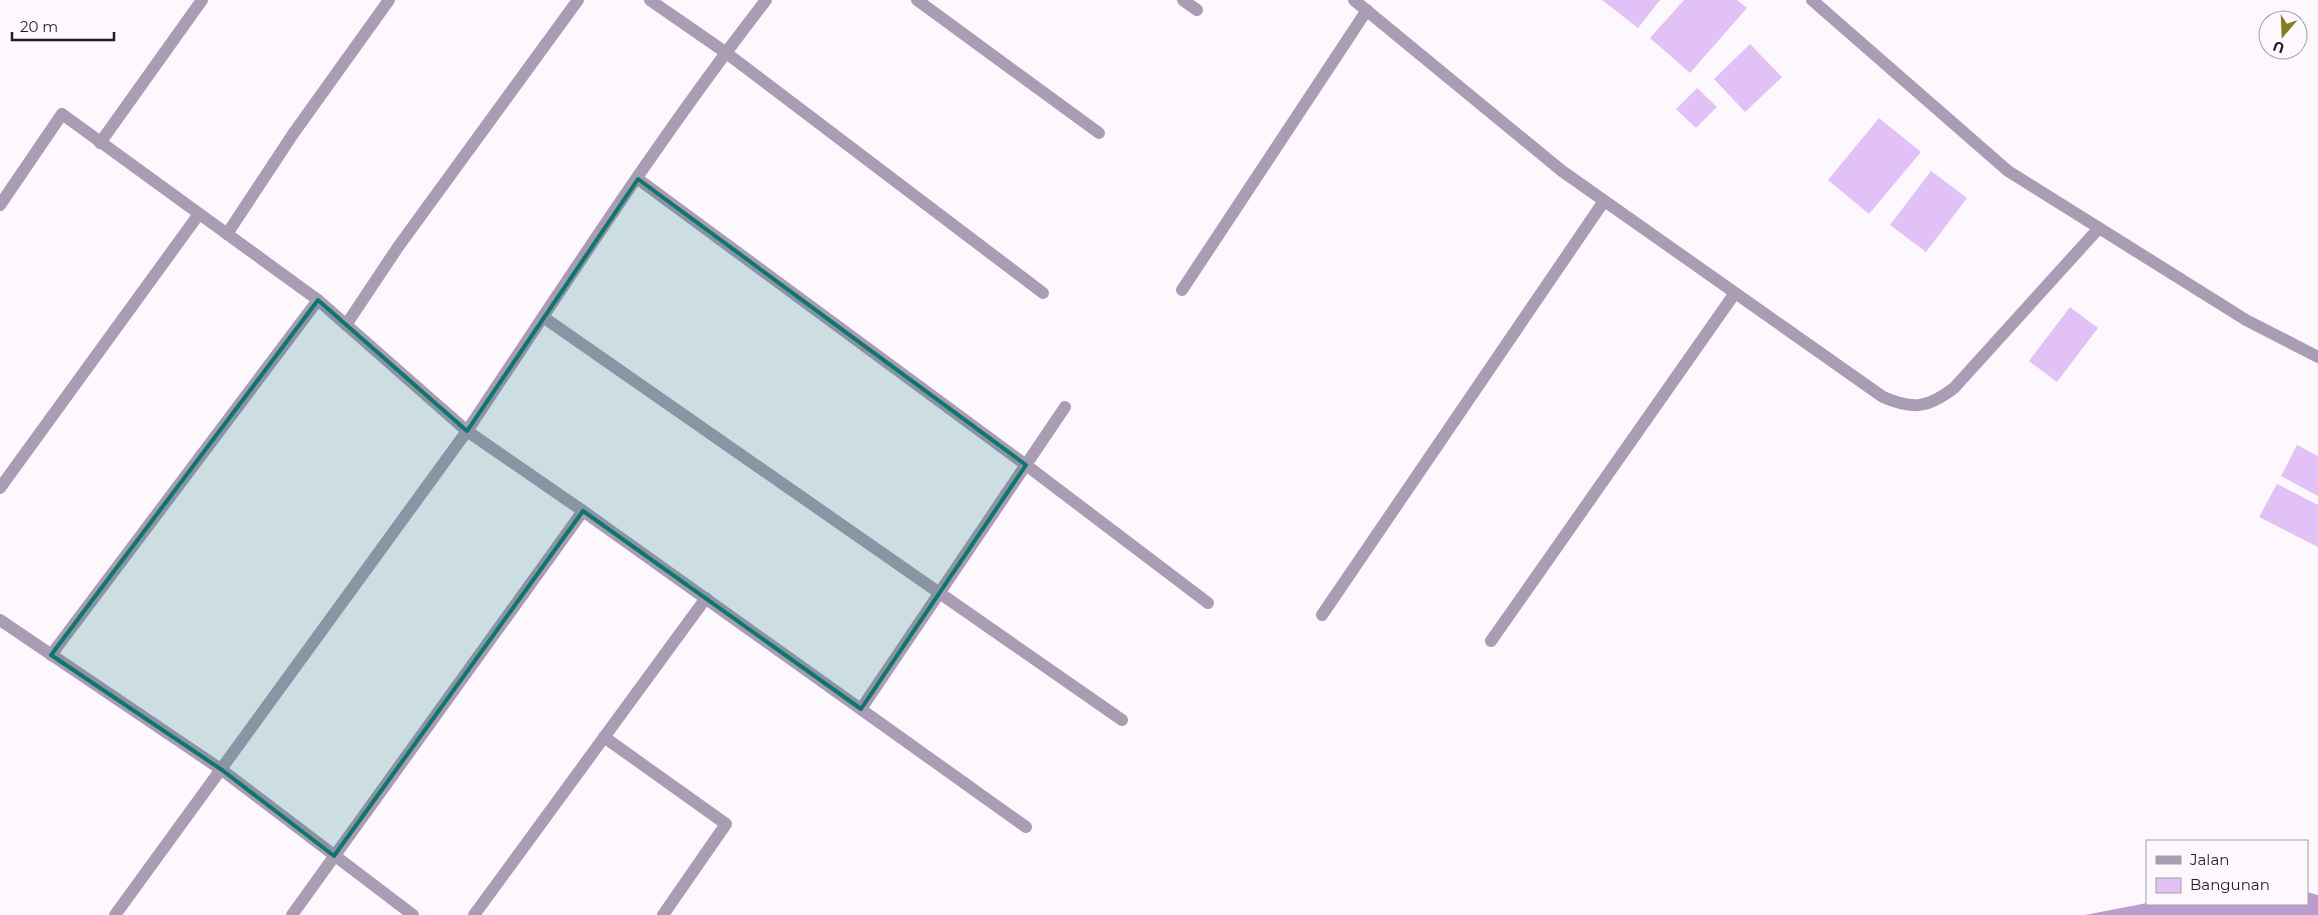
<svg xmlns="http://www.w3.org/2000/svg" width="2318" height="915" viewBox="0 0 2318 915" font-family="Montserrat,sans-serif">
<style>
.water{fill:#bb9ccf}
.building{fill:#e1c1f6}
.lines{fill:none;stroke-linecap:round;stroke-linejoin:round}
.street{stroke:#aa9cb3;stroke-width:12}
.marked{fill:#0f766e;fill-opacity:0.2;stroke:#0f766e;stroke-width:4;stroke-linejoin:round}
</style>
<rect width="100%" height="100%" fill="#fcf8fe"/>
<!-- water -->
<path class="water" d="M2307 892 2318 895V915H2085L2147 903 2307 904Z"/>
<!-- building -->
<g class="building">
<path d="M1602 0H1660L1638 28Z"/>
<path d="M1684 0H1737L1747 8 1690 73 1650 38Z"/>
<path d="M1750 44 1782 77 1745 112 1714 79Z"/>
<path d="M1697 88 1717 107 1696 128 1676 109Z"/>
<path d="M1879 118 1921 152 1869 214 1828 180Z"/>
<path d="M1931 171 1967 198 1926 252 1890 225Z"/>
<path d="M2070 307 2098 328 2057 382 2029 361Z"/>
<path d="M2297 445 2318 456V496L2281 476Z"/>
<path d="M2277 484 2318 505V547L2259 517Z"/>
</g>
<g class="lines">
<!-- street -->
<g class="street">
<path d="M650 0 725 52 1043 293"/>
<path d="M766 0C659 138 564 286 467 431L583 511 1026 827"/>
<path d="M917 0 1099 133"/>
<path d="M1183 0 1197 10"/>
<path d="M1354 0 1562 171 1883 397C1913 410 1928 408 1954 388L2099 228"/>
<path d="M1812 0 2008 171 2246 320 2318 357"/>
<path d="M100 143 202 0"/>
<path d="M638 179 1026 465 1208 603"/>
<path d="M0 205 62 114 318 300 467 431 115 915"/>
<path d="M227 234 293 134 389 0"/>
<path d="M1182 290 1367 10"/>
<path d="M543 317 1122 720"/>
<path d="M346 325 398 247 578 0"/>
<path d="M0 488 199 214"/>
<path d="M1322 615 1604 201"/>
<path d="M0 620 222 770 413 915"/>
<path d="M1491 641 1735 293"/>
<path d="M51 655 318 300"/>
<path d="M861 709 1065 407"/>
<path d="M604 737 726 824 663 915"/>
<path d="M292 915 583 511"/>
<path d="M474 915 706 598"/>
</g>
</g>
<!-- marked area -->
<path class="marked" d="M638 179 1026 465 861 709 583 511 334 856 222 770 51 655 318 300 467 431Z"/>
<!-- legend -->
<rect x="2146" y="840" width="162" height="65" fill="#fcf8fe" stroke="#a4a0a6"/>
<rect x="2156" y="856" width="25" height="8" fill="#aa9cb3" stroke="#a4a0a6"/>
<text x="2190" y="865" font-size="15" fill="#211d23">Jalan</text>
<rect x="2156" y="878" width="25" height="15" fill="#e1c1f6" stroke="#a4a0a6"/>
<text x="2190" y="890" font-size="15" fill="#211d23">Bangunan</text>
<!-- north arrow -->
<g transform="translate(2283 35) rotate(199)"><circle r="24" fill="#fcf8fe" stroke="#a4a0a6"/>
<path d="M0-4L9 19L0 12L-9 19Z" fill="#887c22"/>
<text y="-8" font-size="14" font-weight="bold" text-anchor="middle" fill="#211d23">U</text>
</g>
<!-- scale -->
<path d="M12 32v8h102v-8" fill="none" stroke="#211d23" stroke-width="2.5"/>
<text x="20" y="32" font-size="15" fill="#211d23" stroke="#fcf8fe" stroke-width="4" paint-order="stroke">20 m</text>
</svg>
